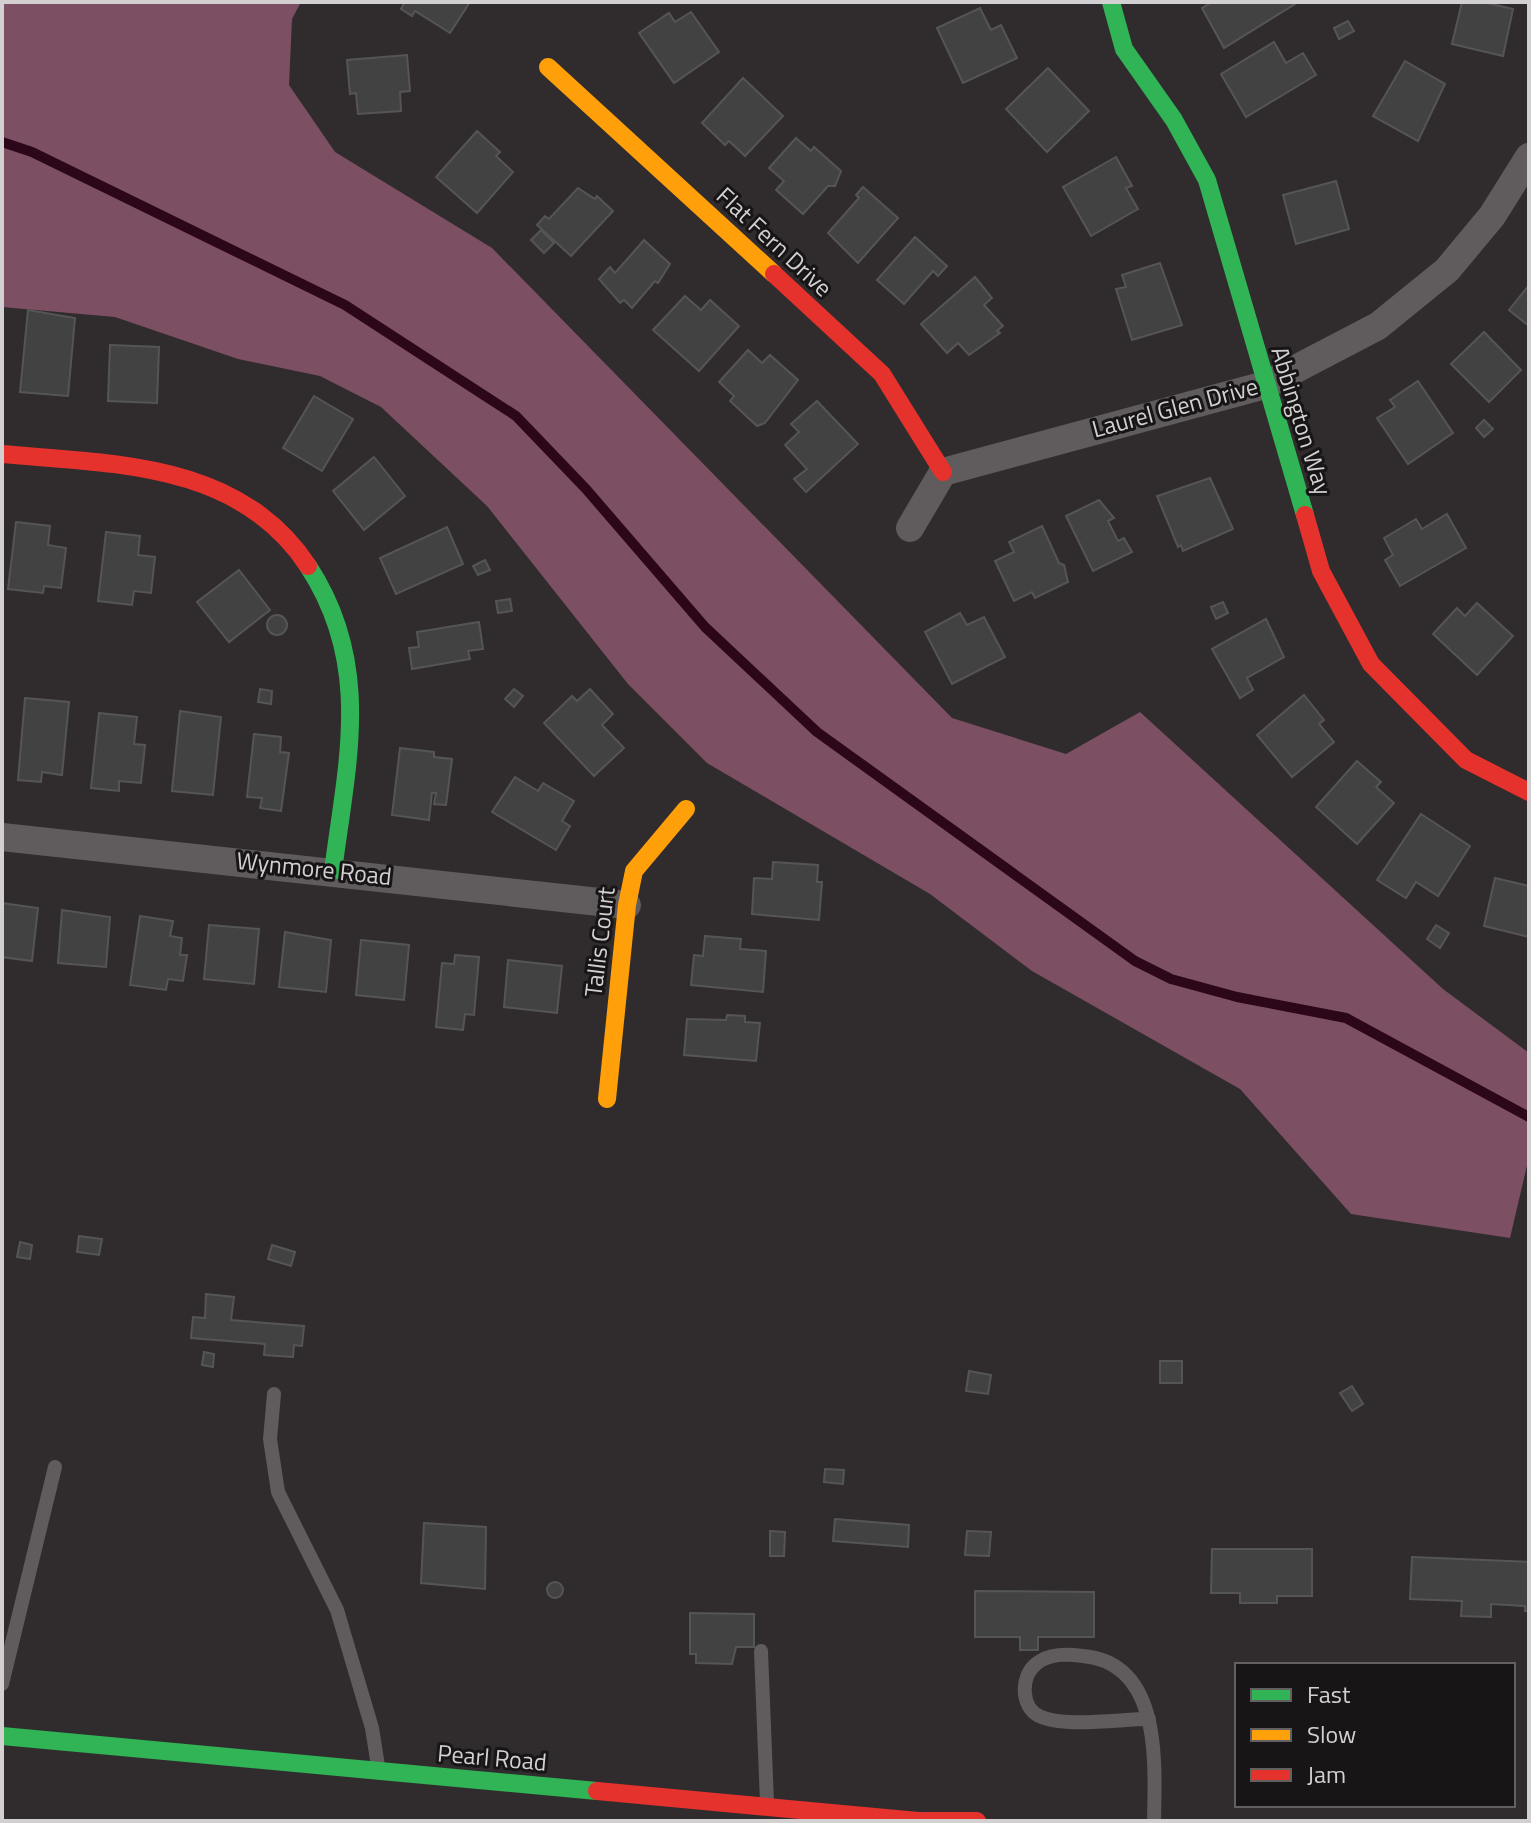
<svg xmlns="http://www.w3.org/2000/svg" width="1531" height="1823" viewBox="0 0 1531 1823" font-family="'Titillium Web',sans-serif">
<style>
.forest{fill:#7d4f62}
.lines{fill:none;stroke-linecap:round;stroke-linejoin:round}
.stream{stroke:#2c0619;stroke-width:10}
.building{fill:#424242;stroke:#565556;stroke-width:2}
.lane{stroke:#605c5e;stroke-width:14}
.street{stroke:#605c5e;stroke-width:28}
.fast{stroke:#30b455;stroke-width:18}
.slow{stroke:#ff9f0a;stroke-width:18}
.jam{stroke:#e5322d;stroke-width:18}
.labels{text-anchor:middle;stroke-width:6;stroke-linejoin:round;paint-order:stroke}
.street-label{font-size:24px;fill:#d3d0d1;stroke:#171516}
</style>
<rect width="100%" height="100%" fill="#302c2e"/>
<!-- forest -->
<path class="forest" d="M2 2H301L292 19 289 85 335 152 492 248 952 718 1066 754 1140 712 1443 989 1529 1053V1157L1510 1238 1351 1214 1240 1089 1032 971 930 894 707 763 628 684 487 506 381 407 320 376 238 359 115 317 2 307Z"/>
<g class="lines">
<!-- stream -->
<path class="stream" d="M2 142 32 152 345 305 516 416 586 489 705 627 817 732 1135 961 1171 979 1237 997 1346 1018 1529 1117"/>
</g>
<!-- building -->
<g class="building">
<path d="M405 2H470L450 33 415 11 412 16 401 9Z"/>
<path d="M1212 2H1293L1295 4 1224 48 1202 8Z"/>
<path d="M1462 2H1483L1513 9 1503 56 1452 44Z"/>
<path d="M980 8 991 30 1001 25 1017 58 963 83 937 28Z"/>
<path d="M691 12 719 52 674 83 639 33 669 13 675 22Z"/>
<path d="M1348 21 1354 31 1339 39 1334 28Z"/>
<path d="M1274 42 1286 63 1303 53 1316 75 1246 117 1221 74Z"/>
<path d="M407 55 410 91 400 92 401 111 358 114 356 93 350 94 347 60Z"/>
<path d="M1405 61 1445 84 1418 141 1373 116Z"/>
<path d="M1048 68 1089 111 1047 152 1006 109Z"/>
<path d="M743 78 783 116 745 156 729 141 725 145 702 123Z"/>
<path d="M477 131 500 152 496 156 513 172 477 213 436 177Z"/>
<path d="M796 138 811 151 814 147 841 171 835 186H828L803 214 776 190 784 181 769 168Z"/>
<path d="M1116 157 1132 186 1126 188 1138 209 1091 236 1063 187Z"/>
<path d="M1336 181 1349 229 1296 244 1283 195Z"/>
<path d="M863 187 898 218 858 263 828 233 859 198 856 195Z"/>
<path d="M578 188 595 199 597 196 613 211 571 256 537 225 545 216 549 219Z"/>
<path d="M541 230 554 243 544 253 531 240Z"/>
<path d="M915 237 947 266 938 276 933 271 904 304 877 280Z"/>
<path d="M644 240 670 264 658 283 655 281 632 308 624 300 620 303 599 279 610 267 615 273Z"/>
<path d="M1160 263 1182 325 1132 340 1116 289 1126 287 1122 275Z"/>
<path d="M975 277 992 298 984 305 1003 326 997 331 1000 333 969 355 958 343 947 353 921 324Z"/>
<path d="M1529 285V326L1509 310Z"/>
<path d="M685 296 701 310 710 300 739 326 699 371 653 330Z"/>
<path d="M28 310 75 318 68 396 20 392Z"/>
<path d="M1484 332 1521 370 1489 402 1451 364Z"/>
<path d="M110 345 159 347 157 403 108 401Z"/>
<path d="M748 350 762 363 770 355 798 380 765 423 757 426 730 401 734 396 719 382Z"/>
<path d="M1418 381 1453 433 1408 464 1377 418 1395 407 1390 400Z"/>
<path d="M314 396 353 419 322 471 283 448Z"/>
<path d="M817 401 858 444 806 492 794 479 807 469 785 445 799 432 791 424Z"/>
<path d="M1484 420 1493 429 1484 437 1476 428Z"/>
<path d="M374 457 405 496 364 530 333 491Z"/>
<path d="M1210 478 1233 529 1183 551 1181 545 1178 547 1157 496Z"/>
<path d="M1099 500 1114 518 1108 521 1118 541 1124 538 1132 552 1093 571 1066 516Z"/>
<path d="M1447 514 1466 548 1400 586 1385 560 1393 555 1384 538 1416 519 1422 529Z"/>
<path d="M16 522 50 526 48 545 66 548 61 588 44 586 43 593 8 589Z"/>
<path d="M1042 526 1059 563 1064 565 1068 582 1035 598 1032 592 1014 601 995 561 1014 552 1009 542Z"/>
<path d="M447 527 463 564 396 594 380 558Z"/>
<path d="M106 532 140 536 138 555 155 557 151 593 134 591 132 605 98 601Z"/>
<path d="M485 560 490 570 478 575 473 566Z"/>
<path d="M239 570 270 610 229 642 197 602Z"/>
<path d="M510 599 512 611 498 613 496 601Z"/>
<path d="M1223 602 1228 613 1216 619 1211 607Z"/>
<path d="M1477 603 1513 636 1477 675 1433 634 1457 608 1465 616Z"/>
<path d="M960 613 967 625 984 617 1005 657 952 684 925 632Z"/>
<circle cx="277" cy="625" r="10"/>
<path d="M1266 619 1284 657 1247 678 1253 690 1240 698 1212 649Z"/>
<path d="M479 622 483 649 468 651 470 659 412 669 409 648 419 647 417 632Z"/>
<path d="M260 689 272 691 271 704 258 702Z"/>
<path d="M514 689 523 696 514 707 505 699Z"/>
<path d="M590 689 613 714 602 725 624 748 594 776 544 723 572 696 577 701Z"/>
<path d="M1304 695 1324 720 1319 724 1334 742 1292 777 1257 735Z"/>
<path d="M25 698 69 702 62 775 42 772 41 782 18 780Z"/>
<path d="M180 711 221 717 213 795 172 791Z"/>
<path d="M99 713 137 717 134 744 145 745 141 783 119 781V791L91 788Z"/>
<path d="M254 734 281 737 280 752 289 753 281 811 260 808 262 798 247 797Z"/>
<path d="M400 748 434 752V757L452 759 446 805 434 804 436 793H432L429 820 392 815Z"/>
<path d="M1357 761 1381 782 1376 787 1394 803 1357 844 1316 807Z"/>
<path d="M515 777 538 791 543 783 574 801 562 821 570 826 556 850 492 812Z"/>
<path d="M1421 814 1470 846 1438 896 1416 882 1406 898 1377 880Z"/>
<path d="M773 862 818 865 817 882H822L819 920 752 914 754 878 772 879Z"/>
<path d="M1495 878 1529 886V937L1484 926Z"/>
<path d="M2 903 38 908 32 961 2 957Z"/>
<path d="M62 910 110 917 106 967 58 963Z"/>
<path d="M140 916 173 921 170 936 182 938 180 955H187L183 981 168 979 166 990 130 985Z"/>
<path d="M209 925 259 929 254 984 204 979Z"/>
<path d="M1436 925 1449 933 1440 948 1427 939Z"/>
<path d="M285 932 331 940 326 992 279 987Z"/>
<path d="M705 936 741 939 740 949 766 951 763 992 691 985 694 955 703 956Z"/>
<path d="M361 940 409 945 404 1000 356 995Z"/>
<path d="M455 955 479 957 474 1015 465 1014 463 1030 436 1027 442 963 454 964Z"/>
<path d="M508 960 562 966 557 1013 504 1007Z"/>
<path d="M727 1015 745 1016V1022L760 1023 756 1061 684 1055 687 1019 726 1020Z"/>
<path d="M79 1236 102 1239 99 1255 77 1252Z"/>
<path d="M20 1242 32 1245 30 1259 17 1257Z"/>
<path d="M272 1245 295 1252 291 1266 268 1259Z"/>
<path d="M206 1294 234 1297 231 1320 304 1326 302 1346 294 1345 293 1357 264 1355 265 1344 191 1338 193 1317 205 1318Z"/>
<path d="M204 1352 214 1354 213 1367 202 1365Z"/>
<rect x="1160" y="1361" width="22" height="22"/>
<path d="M969 1371 991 1375 988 1394 966 1391Z"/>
<path d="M1352 1386 1363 1404 1352 1411 1340 1393Z"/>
<path d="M825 1469 844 1470 843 1484 824 1482Z"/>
<path d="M835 1519 909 1525 908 1547 833 1541Z"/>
<path d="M424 1523 486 1527 485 1589 421 1583Z"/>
<path d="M770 1531 785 1532 784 1556H770Z"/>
<path d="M967 1531 991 1532 989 1556 965 1555Z"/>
<path d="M1212 1549H1312V1596H1277V1603H1240V1593H1211Z"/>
<path d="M1412 1557 1529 1562V1611H1525V1606L1491 1604V1617L1461 1616 1462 1601 1410 1599Z"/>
<circle cx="555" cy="1590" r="8"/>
<path d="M975 1591 1094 1592V1637H1038V1650H1020V1637H975Z"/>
<path d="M690 1613 754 1614V1647H736L732 1664 696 1663V1654H690Z"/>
</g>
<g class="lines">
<!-- lane -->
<g class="lane">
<path d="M274 1394 270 1439 278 1492 337 1610 372 1728 378 1766"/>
<path d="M761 1651 767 1803"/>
<path d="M2 1684 55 1467"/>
<path d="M1149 1719C1120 1719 1064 1728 1039 1716 1021 1707 1020 1677 1036 1664 1049 1653 1067 1654 1083 1656 1162 1663 1155 1763 1154 1821"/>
</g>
<!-- street -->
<g class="street">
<path d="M910 528 943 472 1265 385 1378 326 1447 270 1492 216 1529 157"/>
<path d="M2 837 627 905"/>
</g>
<!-- fast -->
<g class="fast">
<path d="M1111 2 1124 49 1174 120 1207 180 1305 515"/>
<path d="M308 566C373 665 347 762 333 871"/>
<path d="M2 1736 597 1791"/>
</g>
<!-- slow -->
<g class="slow">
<path d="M548 67 774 274"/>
<path d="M607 1099 627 905 634 871 686 809"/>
</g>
<!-- jam -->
<g class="jam">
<path d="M774 274 882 374 943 472"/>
<path d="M2 454C114 464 240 462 308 566"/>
<path d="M1305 515 1321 571 1371 664 1466 760 1529 792"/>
<path d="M597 1791 918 1821H977"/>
</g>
</g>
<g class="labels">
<!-- street labels -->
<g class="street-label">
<text transform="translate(774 242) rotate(43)" y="8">Flat Fern Drive</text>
<text transform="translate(1175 408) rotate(-15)" y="8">Laurel Glen Drive</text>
<text transform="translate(1301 421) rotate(73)" y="8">Abbington Way</text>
<text transform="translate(314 869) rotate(6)" y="8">Wynmore Road</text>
<text transform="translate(600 942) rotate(-83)" y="8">Tallis Court</text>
<text transform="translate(492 1758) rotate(5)" y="8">Pearl Road</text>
</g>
</g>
<!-- border -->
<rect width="1531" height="1823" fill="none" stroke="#d3d0d1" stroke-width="8"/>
<!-- legend -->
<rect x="1235" y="1663" width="280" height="144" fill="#171516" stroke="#626061" stroke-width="2"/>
<rect x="1251" y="1689" width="40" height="12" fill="#30b455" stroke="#626061" stroke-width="2"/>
<text x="1307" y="1703" font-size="24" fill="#d3d0d1">Fast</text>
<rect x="1251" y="1729" width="40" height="12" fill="#ff9f0a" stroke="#626061" stroke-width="2"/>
<text x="1307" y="1743" font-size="24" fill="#d3d0d1">Slow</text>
<rect x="1251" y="1769" width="40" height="12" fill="#e5322d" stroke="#626061" stroke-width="2"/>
<text x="1307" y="1783" font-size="24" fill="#d3d0d1">Jam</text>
</svg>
